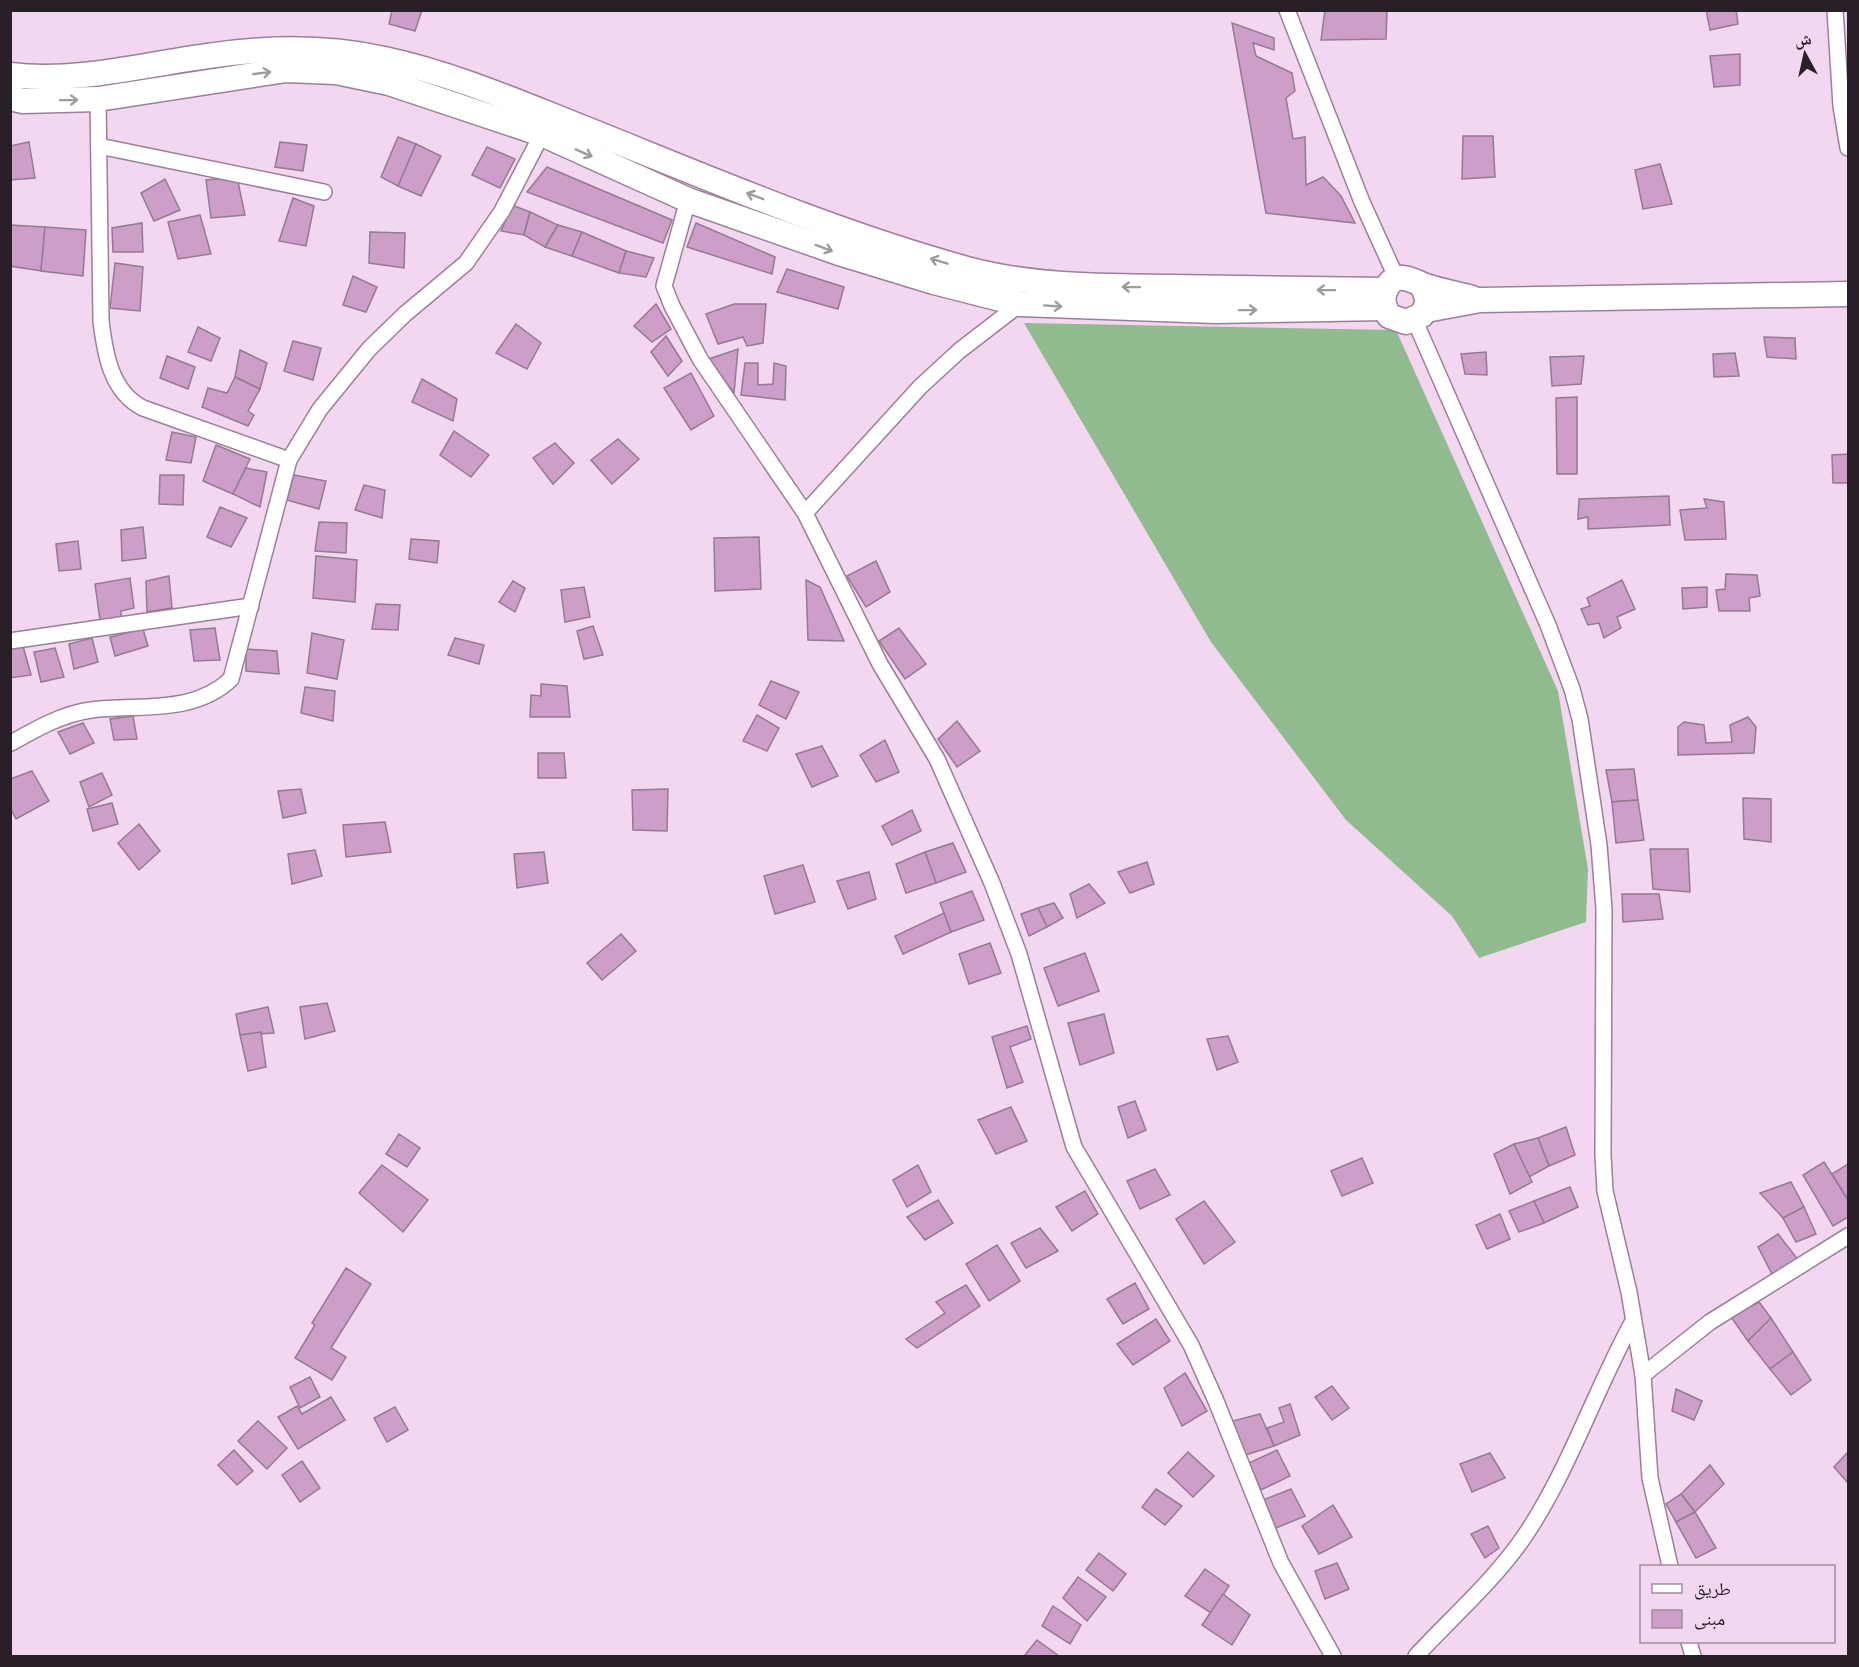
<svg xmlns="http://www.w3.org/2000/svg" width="1859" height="1667" viewBox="0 0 1859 1667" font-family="'PT Serif','Noto Naskh Arabic',serif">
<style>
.forest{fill:#8fbb8e}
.building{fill:#cc9ec8;stroke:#957a93;stroke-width:1.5}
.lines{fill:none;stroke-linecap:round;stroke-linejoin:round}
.minor-casing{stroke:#9a8098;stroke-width:18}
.trunk-casing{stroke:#9a8098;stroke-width:27}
.minor{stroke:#fff;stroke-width:15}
.trunk{stroke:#fff;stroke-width:24}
.oneway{stroke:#9f9a9e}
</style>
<rect width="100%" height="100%" fill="#f3d6f0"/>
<!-- forest -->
<path class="forest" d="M1024 323 1396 330 1558 691 1588 869 1586 922 1479 958 1452 916 1346 820 1211 642Z"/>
<!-- building -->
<g class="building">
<path d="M392 10H422L415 31 389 24Z"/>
<path d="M1325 10H1387L1386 39 1321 40Z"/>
<path d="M1706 10H1736L1738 24 1710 30Z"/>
<path d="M1232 23 1274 38V50L1253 43 1256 56 1292 73 1295 91 1286 98 1293 139 1305 137 1306 185 1323 177 1341 196 1355 223 1266 213Z"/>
<path d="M1740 54V85L1714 87 1710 56Z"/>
<path d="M1463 136H1493L1495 177 1462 179Z"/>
<path d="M398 137 416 144 398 186 381 177Z"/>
<path d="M29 142 35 178 10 180V146Z"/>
<path d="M280 142 307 145 303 171 275 167Z"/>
<path d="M416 144 441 156 421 196 398 186Z"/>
<path d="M487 147 515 159 500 188 472 175Z"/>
<path d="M1660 164 1672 204 1643 209 1635 170Z"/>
<path d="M547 167 672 220 663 243 527 192Z"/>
<path d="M237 177 245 215 211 218 206 180Z"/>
<path d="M165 179 180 210 154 221 141 193Z"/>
<path d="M293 198 314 206 306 246 279 241Z"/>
<path d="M512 205 530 212 524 235 501 231Z"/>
<path d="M530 212 558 225 545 247 524 235Z"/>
<path d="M200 215 211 254 178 259 168 222Z"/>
<path d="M142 223 143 252H113L112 228Z"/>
<path d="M696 223 775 257 772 274 687 247Z"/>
<path d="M10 225 45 227 41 271 10 266Z"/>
<path d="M558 225 582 232 572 256 545 247Z"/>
<path d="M45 227 86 230 83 276 41 271Z"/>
<path d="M370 232 405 233 404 268 369 263Z"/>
<path d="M582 232 626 251 619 273 572 256Z"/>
<path d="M626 251 654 258 646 277 619 273Z"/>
<path d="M115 263 143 267 140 311 110 308Z"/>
<path d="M787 269 844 287 838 309 777 292Z"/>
<path d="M353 276 377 287 366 312 343 305Z"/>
<path d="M656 304 671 329 652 342 634 326Z"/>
<path d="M734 304H766L763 343 747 346 743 337 718 344 706 314Z"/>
<path d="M516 324 541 343 527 369 496 353Z"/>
<path d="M198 327 220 338 211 361 188 352Z"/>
<path d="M666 336 682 361 668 376 651 352Z"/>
<path d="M1764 337 1795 338 1796 359 1767 357Z"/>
<path d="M293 341 321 348 313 380 284 371Z"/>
<path d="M738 349 734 393 709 359Z"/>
<path d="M240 350 267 363 260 389 235 377Z"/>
<path d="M1486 352 1487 375 1465 374 1461 354Z"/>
<path d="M1735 353 1739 376 1714 377 1713 354Z"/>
<path d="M167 356 195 367 188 389 160 378Z"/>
<path d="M1584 356 1581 384 1552 386 1550 357Z"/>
<path d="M745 363H758V385L773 384 774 363 786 366 785 400 741 395Z"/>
<path d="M691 373 714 416 691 430 664 388Z"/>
<path d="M235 377 260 389 248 411 254 415 248 426 202 407 208 388 227 393Z"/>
<path d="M422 379 457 399 453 421 412 402Z"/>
<path d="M1577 397V474H1557L1556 398Z"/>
<path d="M454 431 489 455 471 477 440 455Z"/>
<path d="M172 432 196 437 191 463 166 460Z"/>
<path d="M618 439 639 459 612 484 591 460Z"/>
<path d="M555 443 574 463 553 484 533 458Z"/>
<path d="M216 445 250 459 233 494 203 481Z"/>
<path d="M1848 454V483H1833L1832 455Z"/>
<path d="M246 468 267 472 260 507 233 494Z"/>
<path d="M160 475H184L183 505 159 504Z"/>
<path d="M294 475 326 481 319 509 287 500Z"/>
<path d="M364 485 385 490 382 518 355 510Z"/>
<path d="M1669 496 1670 525 1588 529V517L1578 519 1579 499Z"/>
<path d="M1704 499 1724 502 1726 539 1685 540 1680 510 1707 508Z"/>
<path d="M220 507 247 518 231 547 207 537Z"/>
<path d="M319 522 347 523 346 553 315 551Z"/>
<path d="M143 527 146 558 122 561 121 530Z"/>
<path d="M759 537 761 589 715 591 714 538Z"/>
<path d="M411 539 439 541 437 563 409 559Z"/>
<path d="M78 541 81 569 59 571 56 544Z"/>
<path d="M316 556 357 560 355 602 313 598Z"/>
<path d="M876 561 890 592 866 607 847 576Z"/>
<path d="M1726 574 1757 575 1760 596 1749 598 1750 611H1719L1716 590 1725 589Z"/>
<path d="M169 576 172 608 147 612 146 581Z"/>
<path d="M130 578 134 608 121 611V617L100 620 95 584Z"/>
<path d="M806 580 820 587 844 641 808 640Z"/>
<path d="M1622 580 1635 609 1617 617 1621 628 1604 638 1599 623 1588 625 1581 609 1590 606 1587 598Z"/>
<path d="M513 581 525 588 515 612 499 602Z"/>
<path d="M584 587 590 617 565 622 561 590Z"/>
<path d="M1707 587V607L1683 609 1682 588Z"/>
<path d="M376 604 400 605 398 630 372 629Z"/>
<path d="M593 626 603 655 584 659 577 631Z"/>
<path d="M215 628 220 660 194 661 190 630Z"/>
<path d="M899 628 926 664 905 679 879 641Z"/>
<path d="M143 629 148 646 115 656 110 637Z"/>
<path d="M312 633 344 640 337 679 307 673Z"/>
<path d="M92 638 98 662 74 669 69 644Z"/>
<path d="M455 638 484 645 479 664 448 655Z"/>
<path d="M23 646 31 675 10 678V648Z"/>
<path d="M55 648 64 677 41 682 34 652Z"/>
<path d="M246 649 277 651 279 674 246 671Z"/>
<path d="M771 681 799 692 786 719 759 705Z"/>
<path d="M541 684 567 686 570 717H530L531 695 541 696Z"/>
<path d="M305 687 335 691 333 721 301 713Z"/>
<path d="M757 715 779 728 767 751 743 741Z"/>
<path d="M133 716 137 739 114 740 110 719Z"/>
<path d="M1748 717 1756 727 1754 753 1678 755V727L1684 722 1704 725 1706 743 1732 742 1730 725Z"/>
<path d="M957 721 980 751 957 767 938 739Z"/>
<path d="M83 723 94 743 70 754 58 732Z"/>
<path d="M885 740 899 772 876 782 860 755Z"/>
<path d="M822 746 838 776 812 787 796 754Z"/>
<path d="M538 753H564L566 778H538Z"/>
<path d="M1634 769 1638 800 1612 802 1606 770Z"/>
<path d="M32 771 49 801 16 819 10 807V779Z"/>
<path d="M102 773 112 795 89 807 80 782Z"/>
<path d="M301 789 306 813 283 818 278 791Z"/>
<path d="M668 789 667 831 633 830 632 790Z"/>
<path d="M1743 798 1771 799V842L1744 839Z"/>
<path d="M1638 800 1644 840 1616 843 1612 802Z"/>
<path d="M112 803 118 824 93 831 87 809Z"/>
<path d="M912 810 921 831 892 845 882 826Z"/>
<path d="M385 822 391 852 346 857 343 825Z"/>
<path d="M139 824 160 851 139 870 118 843Z"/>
<path d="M953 843 966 872 936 883 925 852Z"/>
<path d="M1650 849H1688L1690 892 1653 889Z"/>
<path d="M315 850 322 876 292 884 288 854Z"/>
<path d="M544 852 548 883 517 888 514 854Z"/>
<path d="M925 852 936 883 906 893 896 864Z"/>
<path d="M1147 862 1154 884 1130 893 1118 872Z"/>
<path d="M803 865 815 902 775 914 764 876Z"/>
<path d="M869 872 876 899 848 909 837 881Z"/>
<path d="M1089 884 1105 903 1077 918 1070 894Z"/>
<path d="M972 891 984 920 951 932 940 903Z"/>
<path d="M1622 894H1659L1663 919 1623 922Z"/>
<path d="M1054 903 1063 918 1047 927 1038 908Z"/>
<path d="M1038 908 1047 927 1029 936 1021 914Z"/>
<path d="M944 913 951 932 903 954 895 936Z"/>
<path d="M621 934 636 951 602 980 587 963Z"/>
<path d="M990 943 1001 973 969 984 959 954Z"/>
<path d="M1085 953 1099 991 1058 1006 1044 968Z"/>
<path d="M327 1003 335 1031 305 1039 300 1007Z"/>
<path d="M268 1007 274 1033 240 1035 236 1014Z"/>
<path d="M1104 1014 1114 1053 1080 1065 1068 1023Z"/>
<path d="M1027 1026 1031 1039 1010 1047 1023 1082 1007 1088 992 1037Z"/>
<path d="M261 1032 266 1067 248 1071 240 1035Z"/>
<path d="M1228 1036 1238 1062 1217 1070 1207 1039Z"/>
<path d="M1135 1101 1146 1130 1128 1138 1118 1107Z"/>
<path d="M1011 1107 1027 1141 996 1154 978 1120Z"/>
<path d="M1566 1127 1575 1155 1549 1166 1538 1138Z"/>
<path d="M399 1134 420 1148 407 1167 386 1154Z"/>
<path d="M1538 1138 1549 1166 1529 1177 1514 1144Z"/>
<path d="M1514 1144 1532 1182 1510 1194 1494 1154Z"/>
<path d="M1362 1158 1373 1183 1342 1196 1331 1171Z"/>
<path d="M1824 1162 1848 1200V1217L1833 1226 1803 1175Z"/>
<path d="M1848 1164V1200L1832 1174Z"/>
<path d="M382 1165 428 1200 403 1232 359 1193Z"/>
<path d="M918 1165 931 1192 907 1207 893 1180Z"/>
<path d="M1155 1169 1170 1195 1140 1209 1127 1181Z"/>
<path d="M1791 1182 1804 1207 1783 1218 1760 1193Z"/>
<path d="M1570 1187 1578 1207 1544 1223 1534 1201Z"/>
<path d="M1085 1191 1098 1214 1072 1231 1056 1207Z"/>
<path d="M938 1200 953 1223 925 1240 907 1217Z"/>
<path d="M1204 1201 1235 1242 1204 1264 1176 1219Z"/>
<path d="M1534 1201 1544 1223 1519 1232 1509 1211Z"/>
<path d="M1804 1207 1816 1234 1796 1242 1783 1218Z"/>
<path d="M1500 1214 1510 1239 1487 1249 1476 1225Z"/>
<path d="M1040 1228 1058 1251 1026 1268 1011 1243Z"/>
<path d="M1778 1234 1799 1261 1772 1274 1758 1247Z"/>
<path d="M997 1245 1020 1281 989 1301 966 1264Z"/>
<path d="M346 1268 371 1284 331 1348 346 1357 332 1380 295 1358 315 1325 312 1323Z"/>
<path d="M1135 1283 1149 1309 1123 1324 1107 1299Z"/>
<path d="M966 1285 980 1306 917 1348 906 1339 945 1313 936 1302Z"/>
<path d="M1759 1302 1771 1318 1748 1341 1731 1317Z"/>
<path d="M1771 1318 1793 1352 1770 1369 1748 1341Z"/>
<path d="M1156 1319 1170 1341 1133 1365 1117 1344Z"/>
<path d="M1793 1352 1811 1380 1791 1395 1770 1369Z"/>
<path d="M1185 1373 1207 1411 1182 1426 1164 1388Z"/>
<path d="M310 1377 320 1397 300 1408 290 1387Z"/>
<path d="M1332 1386 1349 1408 1332 1420 1315 1397Z"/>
<path d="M1676 1389 1702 1401 1694 1420 1672 1411Z"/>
<path d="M331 1397 345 1420 298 1449 278 1417 297 1406 302 1414Z"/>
<path d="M1290 1404 1300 1435 1274 1446 1267 1428 1284 1422 1279 1408Z"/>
<path d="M395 1407 408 1430 387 1442 374 1418Z"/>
<path d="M1260 1414 1274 1446 1242 1456 1233 1421Z"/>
<path d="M258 1421 287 1448 267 1469 238 1441Z"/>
<path d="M234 1450 253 1471 237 1485 218 1465Z"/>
<path d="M1277 1450 1290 1476 1261 1490 1249 1463Z"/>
<path d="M1188 1452 1214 1476 1193 1497 1168 1473Z"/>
<path d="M1848 1452V1483L1834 1467Z"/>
<path d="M1490 1453 1505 1478 1472 1492 1460 1464Z"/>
<path d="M302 1461 320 1488 300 1502 282 1475Z"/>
<path d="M1710 1465 1724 1484 1695 1512 1681 1494Z"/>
<path d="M1156 1489 1182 1506 1165 1525 1142 1507Z"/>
<path d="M1291 1489 1305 1516 1276 1528 1263 1500Z"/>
<path d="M1681 1494 1695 1512 1676 1522 1666 1504Z"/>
<path d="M1333 1505 1352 1537 1319 1554 1302 1526Z"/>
<path d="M1695 1512 1716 1548 1696 1558 1676 1522Z"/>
<path d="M1488 1526 1499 1548 1485 1558 1471 1534Z"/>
<path d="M1099 1553 1126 1574 1113 1591 1086 1570Z"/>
<path d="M1337 1563 1349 1589 1325 1599 1315 1571Z"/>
<path d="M1205 1569 1229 1586 1211 1613 1185 1596Z"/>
<path d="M1078 1577 1106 1597 1087 1621 1063 1598Z"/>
<path d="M1223 1594 1250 1615 1232 1645 1202 1625Z"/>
<path d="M1053 1606 1081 1625 1070 1644 1042 1626Z"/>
<path d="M1037 1640 1059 1656H1024Z"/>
</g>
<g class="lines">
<!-- minor casing -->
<g class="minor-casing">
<g id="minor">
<path d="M1287 10 1362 202 1397 279"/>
<path d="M1835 10 1841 106 1848 148"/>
<path d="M98 99 101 321C105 354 111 392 143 408L289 460"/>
<path d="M99 146 324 192"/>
<path d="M688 200 664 286 672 306 700 359 805 513 880 664 937 759 992 883 1019 954 1074 1147 1191 1345 1216 1401 1281 1563 1333 1656"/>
<path d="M1415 321 1548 625 1572 689 1580 719 1599 845 1604 909 1603 1155 1605 1191 1629 1292 1643 1375 1650 1478 1670 1566"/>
<path d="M805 513 920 387 959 351 1020 304"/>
<path d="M10 641 251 606"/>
<path d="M11 743C36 729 62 714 91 710 139 704 193 715 231 679L289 460 320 409 369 349 405 314 466 263 502 211 542 134"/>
<path d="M1643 1375 1710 1322 1848 1236"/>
<path d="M1689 1642 1693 1656"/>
<path d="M1416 1656C1452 1617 1496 1579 1526 1534 1570 1468 1595 1390 1633 1321"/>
</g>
</g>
<!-- trunk casing -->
<g class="trunk-casing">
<g id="trunk">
<path d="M10 75C78 83 141 65 208 56 267 47 326 46 384 59 454 74 520 103 586 129 711 179 836 233 967 269 1034 287 1102 286 1171 287 1243 288 1314 289 1385 290"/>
<path d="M10 98 23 101 98 99 286 70 336 72 389 83 542 134 688 200 839 253 934 282 1020 304 1215 311 1385 308"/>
<path d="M1423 286 1428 302 1422 315 1406 322 1389 316C1384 307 1381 299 1386 289 1396 269 1412 281 1426 286 1441 291 1457 294 1472 298"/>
<path d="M1426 310 1480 300 1848 294"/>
</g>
</g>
<!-- minor -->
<use href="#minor" class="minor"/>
<!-- trunk -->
<use href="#trunk" class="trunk"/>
</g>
<!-- one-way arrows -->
<defs><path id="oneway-shaft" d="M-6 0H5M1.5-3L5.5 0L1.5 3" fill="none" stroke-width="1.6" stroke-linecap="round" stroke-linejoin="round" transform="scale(1.5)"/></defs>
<g class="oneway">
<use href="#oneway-shaft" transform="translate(262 73) rotate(-7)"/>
<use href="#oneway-shaft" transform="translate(69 100) rotate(-1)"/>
<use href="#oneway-shaft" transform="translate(584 153) rotate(24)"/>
<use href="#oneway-shaft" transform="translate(755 196) rotate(-159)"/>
<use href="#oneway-shaft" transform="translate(824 248) rotate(20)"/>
<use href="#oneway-shaft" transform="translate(939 261) rotate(-163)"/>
<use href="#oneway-shaft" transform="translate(1131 287) rotate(-179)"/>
<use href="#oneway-shaft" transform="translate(1326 290) rotate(-179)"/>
<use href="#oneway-shaft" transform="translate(1053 306) rotate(4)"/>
<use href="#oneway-shaft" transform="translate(1248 310) rotate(-1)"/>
</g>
<!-- border -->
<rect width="1859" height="1667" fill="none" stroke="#291f28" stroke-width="24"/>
<!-- legend -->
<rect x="1640" y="1565" width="195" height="78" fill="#f3d6f0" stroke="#a28da0" stroke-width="1.5"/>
<rect x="1652" y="1584" width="30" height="9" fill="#ffffff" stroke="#a28da0" stroke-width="1.5"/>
<text x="1694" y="1595" font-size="18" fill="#291f28">طريق</text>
<rect x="1652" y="1610" width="30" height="18" fill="#cc9ec8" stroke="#a28da0" stroke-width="1.5"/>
<text x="1694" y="1625" font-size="18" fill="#291f28">مبنى</text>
<!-- north arrow -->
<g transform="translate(1805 54) rotate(352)" stroke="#f3d6f0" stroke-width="4.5" paint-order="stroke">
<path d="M0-4.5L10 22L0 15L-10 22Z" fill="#291f28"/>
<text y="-9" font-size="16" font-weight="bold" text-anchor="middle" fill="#291f28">ش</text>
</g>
</svg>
